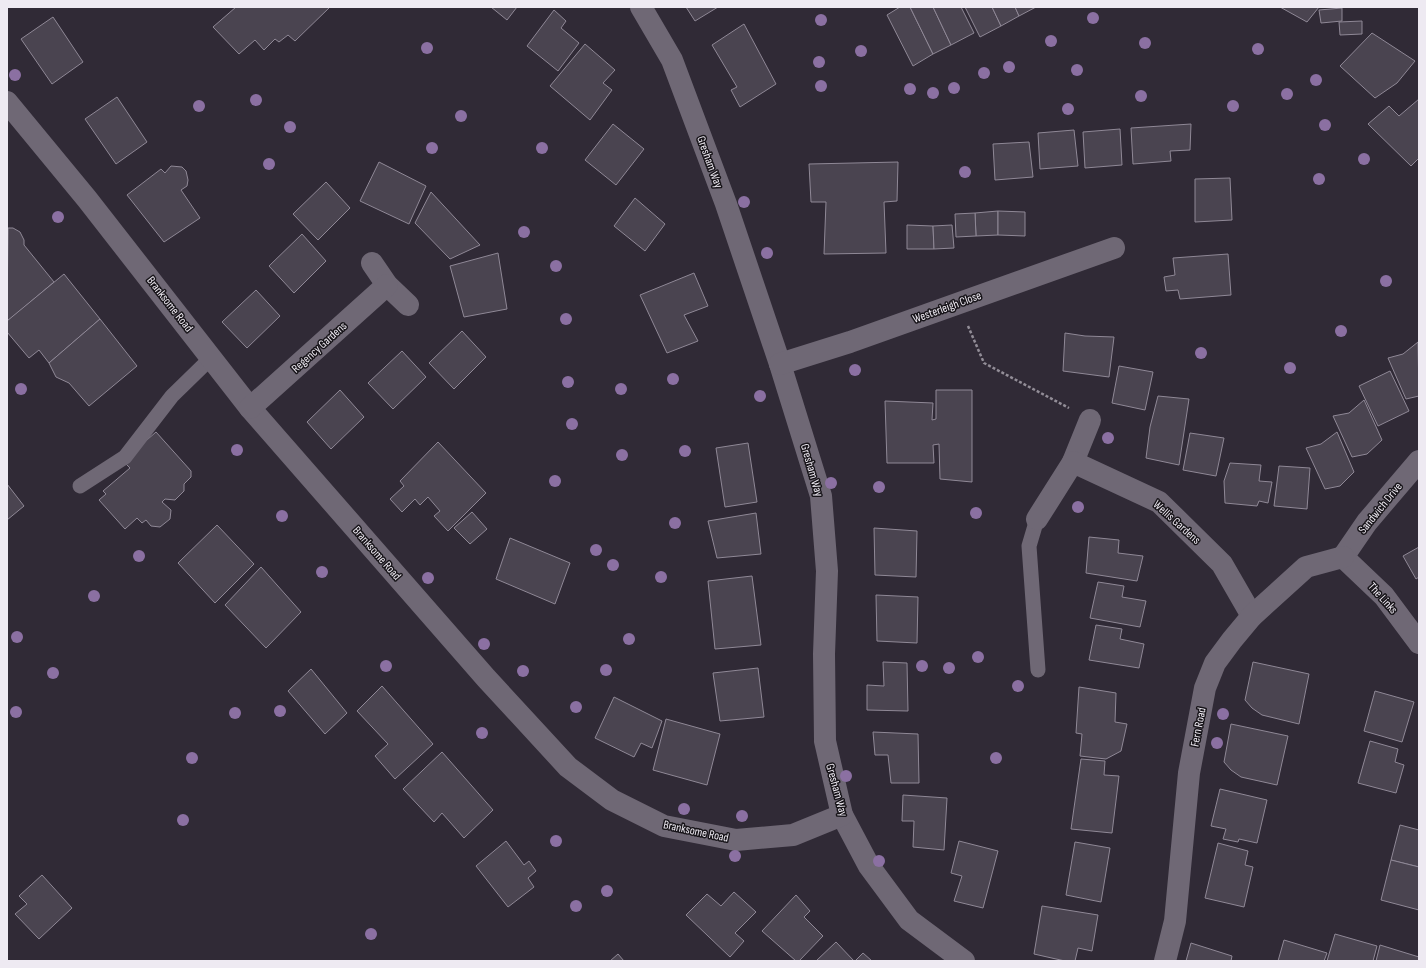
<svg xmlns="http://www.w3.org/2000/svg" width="1426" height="968" viewBox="0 0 1426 968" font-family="'Sofia Sans Condensed',sans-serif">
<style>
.building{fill:#4a4450;stroke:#8f8896}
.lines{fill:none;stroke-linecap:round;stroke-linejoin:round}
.path{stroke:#928d97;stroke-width:2.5;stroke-dasharray:3 2;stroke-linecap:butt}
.service{stroke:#6f6875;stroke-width:15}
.minor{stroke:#6f6875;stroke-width:22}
.tree{fill:#8b70a2}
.labels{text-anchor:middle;stroke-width:3;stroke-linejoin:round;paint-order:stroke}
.street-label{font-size:12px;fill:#eeeaf2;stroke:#171419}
</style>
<rect width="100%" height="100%" fill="#302a36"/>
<!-- building -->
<g class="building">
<path d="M236 7H330L295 41 288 35 279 42 275 39 264 50 255 40 239 54 213 27Z"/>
<path d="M491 7H517L507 20Z"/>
<path d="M686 7H718L695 21Z"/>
<path d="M900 7H910L933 54 913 66 887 15Z"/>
<path d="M910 7H933L951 45 933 54Z"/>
<path d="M933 7H961L974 33 951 45Z"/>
<path d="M965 7H992L1001 26 980 37Z"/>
<path d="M992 7H1015L1019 16 1001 26Z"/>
<path d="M1015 7H1036L1019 16Z"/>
<path d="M1280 7H1319L1307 22Z"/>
<path d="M1342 8V21L1321 23 1319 10Z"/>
<path d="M554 10 566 21 561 28 579 43 558 71 527 46Z"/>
<path d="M53 17 83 62 52 84 21 39Z"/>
<path d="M1362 21V34L1340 35 1339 22Z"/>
<path d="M744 24 776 84 740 107 731 90 737 87 712 45Z"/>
<path d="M1372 33 1415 61 1397 83 1375 98 1340 66Z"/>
<path d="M585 44 615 70 603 83 612 90 590 120 550 86Z"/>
<path d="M117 97 147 142 116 164 85 119Z"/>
<path d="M1419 99V158L1411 166 1368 124 1389 106 1399 116Z"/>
<path d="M613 124 644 149 616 185 585 160Z"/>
<path d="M1191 124 1190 150 1170 151 1171 161 1133 164 1131 128Z"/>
<path d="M1120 129 1122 165 1085 168 1083 132Z"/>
<path d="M1074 130 1078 166 1040 169 1038 133Z"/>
<path d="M1029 142 1033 177 995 180 993 144Z"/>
<path d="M379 162 426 186 409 224 360 201Z"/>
<path d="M898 162 897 201 884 202 886 253 824 254 826 202H811L809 164Z"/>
<path d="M171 166 182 167 186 171 188 180 187 186 181 190 200 218 164 242 127 195 161 169 165 173Z"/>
<path d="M1230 178 1232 220 1195 222V179Z"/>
<path d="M326 182 350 208 318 240 293 214Z"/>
<path d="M431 192 480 245 450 259 415 223Z"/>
<path d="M635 198 665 224 645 251 614 226Z"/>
<path d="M998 211V235L976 236 975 213Z"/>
<path d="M998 211 1025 212V236L998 235Z"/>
<path d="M975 213 976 236 956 237 955 214Z"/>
<path d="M907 225 933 226 934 249H907Z"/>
<path d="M952 225 954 248 934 249 933 226Z"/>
<path d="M8 228H13L20 232 24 240V245L54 282 9 320 7 318Z"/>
<path d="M302 234 326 261 294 293 269 266Z"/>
<path d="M498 253 507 309 464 317 450 266Z"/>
<path d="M1228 254 1231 295 1180 299 1178 290 1166 291 1164 277 1175 275 1173 258Z"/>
<path d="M694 273 708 306 684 315 698 341 667 353 640 295Z"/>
<path d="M64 274 100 319 49 363 39 350 29 358 7 332V321Z"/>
<path d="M256 290 280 316 247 348 222 322Z"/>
<path d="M100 319 137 366 89 406 69 383 56 377 49 363Z"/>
<path d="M462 331 486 357 454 389 429 363Z"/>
<path d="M1065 333 1085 336 1114 337 1109 377 1063 371Z"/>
<path d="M1418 342 1419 396 1406 399 1388 358 1403 354Z"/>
<path d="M402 351 426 377 393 409 368 383Z"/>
<path d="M1119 366 1153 372 1145 410 1112 403Z"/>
<path d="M1390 371 1409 411 1378 426 1359 386Z"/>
<path d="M340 390 364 417 331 449 307 422Z"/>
<path d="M936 390H972V482L940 479 939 444 933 445 934 463H887L885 401 933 403 932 420 936 419Z"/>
<path d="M1158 396 1189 399 1179 465 1146 458 1150 427Z"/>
<path d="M1364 400 1382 440 1367 454 1352 457 1333 416 1349 413Z"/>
<path d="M156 432 191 471V477L184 484V491L175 500 165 499 162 502 171 510 170 519 160 527 151 526 146 520 142 523 137 518 125 529 99 500 106 494 103 491 130 468 123 461Z"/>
<path d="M1337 432 1354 472 1340 486 1325 489 1306 448 1321 444Z"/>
<path d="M1190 433 1224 438 1216 476 1183 470Z"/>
<path d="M438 442 486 493 448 531 434 516 440 511 428 497 420 505 415 499 402 512 390 499 404 486 400 481Z"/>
<path d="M748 443 757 502 725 507 716 448Z"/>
<path d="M1230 463 1261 465 1259 481 1272 482 1268 503 1259 501 1257 506 1225 503 1224 481Z"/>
<path d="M1279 466 1310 468 1307 509 1274 506Z"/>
<path d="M7 484 24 506 7 520Z"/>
<path d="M472 512 487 529 470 544 454 528Z"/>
<path d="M756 513 761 554 717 558 708 521Z"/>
<path d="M217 525 254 564 215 603 178 563Z"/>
<path d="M874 528 917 531 916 577 875 575Z"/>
<path d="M1089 537 1119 540 1118 553 1143 556 1137 581 1086 573Z"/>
<path d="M510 538 570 563 555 604 496 579Z"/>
<path d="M1419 547V577L1416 579 1403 556Z"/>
<path d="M261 567 301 612 266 648 225 605Z"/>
<path d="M752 576 761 645 715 649 708 581Z"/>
<path d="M1098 582 1124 586 1122 597 1146 601 1140 627 1090 618Z"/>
<path d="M876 595 918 597 917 643 877 641Z"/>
<path d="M1096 625 1122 629 1120 639 1144 644 1139 668 1089 660Z"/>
<path d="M883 662 907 663 908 711 867 710V685L884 686Z"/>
<path d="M1253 662 1309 674 1299 724 1262 715 1252 708 1245 700Z"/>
<path d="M758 668 764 717 720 721 713 673Z"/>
<path d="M311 669 347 713 325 734 288 691Z"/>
<path d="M382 686 433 744 395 779 375 756 388 744 357 711Z"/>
<path d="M1079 687 1116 693 1115 722 1127 724 1121 751 1106 759 1080 756 1082 734 1076 733Z"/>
<path d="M1375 691 1414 702 1402 742 1364 731Z"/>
<path d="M614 697 662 721 652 748 641 743 634 757 595 738Z"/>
<path d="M666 719 720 734 707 785 653 770Z"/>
<path d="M1231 724 1288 736 1277 785 1241 777 1231 770 1224 762Z"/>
<path d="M873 732 918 734 919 783H891L888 755H875Z"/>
<path d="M1370 741 1398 749 1395 762 1404 765 1396 793 1358 783Z"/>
<path d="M442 752 493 810 464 838 442 813 434 822 403 789Z"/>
<path d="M1081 759 1105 761 1104 775 1119 776 1112 833 1071 829Z"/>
<path d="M1220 789 1267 800 1257 843 1239 839 1238 842 1223 839 1226 829 1211 826Z"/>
<path d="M903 795 947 798 944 850 913 847 914 821H902Z"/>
<path d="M1400 825 1419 830V867L1391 860Z"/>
<path d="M506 841 524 865 529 861 536 871 528 878 534 887 508 907 476 866Z"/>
<path d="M959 841 998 851 983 908 954 901 962 876 951 873Z"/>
<path d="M1075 842 1110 848 1101 902 1066 895Z"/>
<path d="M1218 843 1248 851 1245 865 1253 867 1244 907 1205 898Z"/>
<path d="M1391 860 1419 867V910L1381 900Z"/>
<path d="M42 875 72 908 39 939 15 914 27 904 19 896Z"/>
<path d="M734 892 756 912 735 933 744 941 730 957 686 915 707 894 721 906Z"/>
<path d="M796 895 810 911 804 917 823 936 799 961H796L762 931Z"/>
<path d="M1042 906 1098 915 1092 951 1078 948 1075 961H1065L1034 954Z"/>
<path d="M1335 934 1377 946 1373 961H1327Z"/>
<path d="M1284 940 1327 953 1324 961H1278Z"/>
<path d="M836 942 854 961H816Z"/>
<path d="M1191 943 1232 956 1231 961H1186Z"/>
<path d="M1380 945 1419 957V961H1376Z"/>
<path d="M863 953 872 961H855Z"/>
<path d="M618 954 624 961H610Z"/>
</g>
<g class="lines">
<!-- path -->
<path class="path" d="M968 326 984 363 1069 408"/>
<!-- service -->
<g class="service">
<path d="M80 486 125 457 172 396 212 357"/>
<path d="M1037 519 1029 546 1038 670"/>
</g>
<!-- minor -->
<g class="minor">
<path d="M641 7 672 60 726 204 780 364 821 496 827 571 824 654 825 741 842 815 869 866 909 920 964 961"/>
<path d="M7 102 87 199 250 408 486 678 568 767 612 800 664 826 736 840 793 835 842 815"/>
<path d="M372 263 387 285 408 305"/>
<path d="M780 364 850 342 1114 248"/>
<path d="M250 408 387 285"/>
<path d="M1073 462 1090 420"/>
<path d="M1037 519 1073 462 1159 502 1222 564 1252 616"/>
<path d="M1343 557 1367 522 1419 461"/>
<path d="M1343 557 1384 596 1419 643"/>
<path d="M1165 961 1175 921 1189 773 1205 688 1215 663 1232 640 1252 616 1306 567 1343 557"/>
</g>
</g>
<!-- trees -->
<g class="tree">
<circle cx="1093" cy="18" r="6"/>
<circle cx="821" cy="20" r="6"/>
<circle cx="1051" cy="41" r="6"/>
<circle cx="1145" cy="43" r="6"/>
<circle cx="427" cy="48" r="6"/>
<circle cx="1258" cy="49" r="6"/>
<circle cx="861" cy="51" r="6"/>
<circle cx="819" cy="62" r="6"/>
<circle cx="1009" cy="67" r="6"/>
<circle cx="1077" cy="70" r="6"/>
<circle cx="984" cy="73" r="6"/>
<circle cx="15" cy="75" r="6"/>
<circle cx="1316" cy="80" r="6"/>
<circle cx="821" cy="86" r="6"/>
<circle cx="954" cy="88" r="6"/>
<circle cx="910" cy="89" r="6"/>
<circle cx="933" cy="93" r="6"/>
<circle cx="1287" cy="94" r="6"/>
<circle cx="1141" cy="96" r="6"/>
<circle cx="256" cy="100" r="6"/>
<circle cx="199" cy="106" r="6"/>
<circle cx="1233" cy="106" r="6"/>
<circle cx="1068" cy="109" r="6"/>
<circle cx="461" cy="116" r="6"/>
<circle cx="1325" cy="125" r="6"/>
<circle cx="290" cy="127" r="6"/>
<circle cx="432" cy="148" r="6"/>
<circle cx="542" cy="148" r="6"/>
<circle cx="1364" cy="159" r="6"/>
<circle cx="269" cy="164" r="6"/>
<circle cx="965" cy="172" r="6"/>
<circle cx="1319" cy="179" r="6"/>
<circle cx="744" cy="202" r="6"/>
<circle cx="58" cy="217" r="6"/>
<circle cx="524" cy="232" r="6"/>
<circle cx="767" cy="253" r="6"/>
<circle cx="556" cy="266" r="6"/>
<circle cx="1386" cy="281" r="6"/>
<circle cx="566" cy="319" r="6"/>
<circle cx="1341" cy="331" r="6"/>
<circle cx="1201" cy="353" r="6"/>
<circle cx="1290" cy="368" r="6"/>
<circle cx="855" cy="370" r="6"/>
<circle cx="673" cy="379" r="6"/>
<circle cx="568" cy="382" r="6"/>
<circle cx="21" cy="389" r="6"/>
<circle cx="621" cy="389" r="6"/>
<circle cx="760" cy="396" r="6"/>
<circle cx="572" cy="424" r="6"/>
<circle cx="1108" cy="438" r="6"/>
<circle cx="237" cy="450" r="6"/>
<circle cx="685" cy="451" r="6"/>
<circle cx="622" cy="455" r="6"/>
<circle cx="555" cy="481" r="6"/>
<circle cx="831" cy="483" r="6"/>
<circle cx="879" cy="487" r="6"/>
<circle cx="1078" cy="507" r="6"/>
<circle cx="976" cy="513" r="6"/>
<circle cx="282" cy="516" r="6"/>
<circle cx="675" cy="523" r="6"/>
<circle cx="596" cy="550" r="6"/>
<circle cx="139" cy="556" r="6"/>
<circle cx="613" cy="565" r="6"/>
<circle cx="322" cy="572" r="6"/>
<circle cx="661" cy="577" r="6"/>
<circle cx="428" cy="578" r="6"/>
<circle cx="94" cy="596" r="6"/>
<circle cx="17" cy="637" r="6"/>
<circle cx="629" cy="639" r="6"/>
<circle cx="484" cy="644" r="6"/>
<circle cx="978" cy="657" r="6"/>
<circle cx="386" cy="666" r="6"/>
<circle cx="922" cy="666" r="6"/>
<circle cx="949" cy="668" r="6"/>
<circle cx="606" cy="670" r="6"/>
<circle cx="523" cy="671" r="6"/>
<circle cx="53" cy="673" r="6"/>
<circle cx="1018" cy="686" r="6"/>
<circle cx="576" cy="707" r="6"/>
<circle cx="280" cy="711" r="6"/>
<circle cx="16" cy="712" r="6"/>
<circle cx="235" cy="713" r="6"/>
<circle cx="1223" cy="714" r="6"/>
<circle cx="482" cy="733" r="6"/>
<circle cx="1217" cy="743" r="6"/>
<circle cx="192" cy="758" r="6"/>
<circle cx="996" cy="758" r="6"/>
<circle cx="846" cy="776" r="6"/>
<circle cx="684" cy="809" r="6"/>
<circle cx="742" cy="816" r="6"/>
<circle cx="183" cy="820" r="6"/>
<circle cx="556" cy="841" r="6"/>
<circle cx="735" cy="856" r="6"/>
<circle cx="879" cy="861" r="6"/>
<circle cx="607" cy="891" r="6"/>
<circle cx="576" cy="906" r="6"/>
<circle cx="371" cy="934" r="6"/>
</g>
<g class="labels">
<!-- street labels -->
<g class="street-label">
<text transform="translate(710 162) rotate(70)" y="4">Gresham Way</text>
<text transform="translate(170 304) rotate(52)" y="4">Branksome Road</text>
<text transform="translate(947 307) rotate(-20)" y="4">Westerleigh Close</text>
<text transform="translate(319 347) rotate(-42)" y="4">Regency Gardens</text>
<text transform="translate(812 470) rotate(74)" y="4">Gresham Way</text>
<text transform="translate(1380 508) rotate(-51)" y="4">Sandwich Drive</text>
<text transform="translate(1177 522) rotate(42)" y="4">Wellis Gardens</text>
<text transform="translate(377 553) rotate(49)" y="4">Branksome Road</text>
<text transform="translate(1383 598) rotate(48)" y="4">The Links</text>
<text transform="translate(1198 727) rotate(-79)" y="4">Fern Road</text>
<text transform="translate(837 790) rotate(75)" y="4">Gresham Way</text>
<text transform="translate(696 831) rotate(12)" y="4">Branksome Road</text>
</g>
</g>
<!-- border -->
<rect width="1426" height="968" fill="none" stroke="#eeeaf2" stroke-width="16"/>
</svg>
